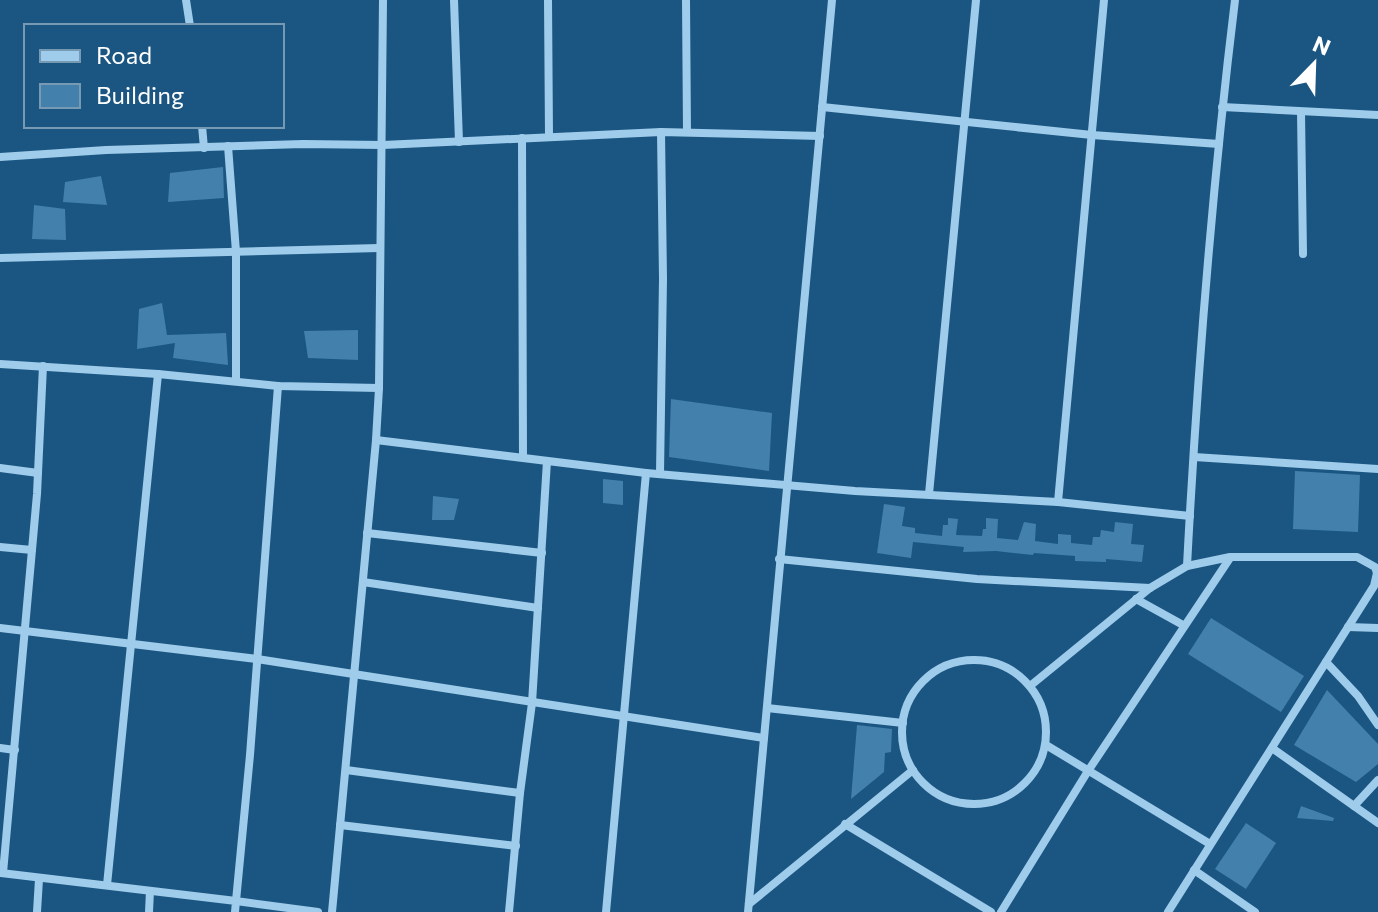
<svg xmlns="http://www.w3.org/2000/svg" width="1378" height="912" viewBox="0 0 1378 912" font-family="Commissioner,sans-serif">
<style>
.building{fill:#4380ac}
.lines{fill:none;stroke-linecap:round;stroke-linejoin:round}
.minor{stroke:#9fcceb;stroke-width:8}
</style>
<rect width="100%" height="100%" fill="#1b5682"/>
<!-- building -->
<g class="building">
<path d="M223 167 224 198 168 202 170 173Z"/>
<path d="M101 176 107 205 63 202 65 182Z"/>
<path d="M34 205 65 209 66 240 32 239Z"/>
<path d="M162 303 167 335 226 333 228 365 173 358 175 343 137 349 139 309Z"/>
<path d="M358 330V360L308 358 304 331Z"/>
<path d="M671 399 772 413 769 471 669 457Z"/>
<path d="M1295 471 1360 475 1358 532 1293 529Z"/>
<path d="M603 479 623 481V505L603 503Z"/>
<path d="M433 496 459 499 454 520H432Z"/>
<path d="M884 504 905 507 902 526 915 528V533L942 536 943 525H948V518L958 519 956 535 982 536 983 529H986V518L998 519 997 538 1018 540 1024 522 1036 524 1035 541 1058 544V534L1071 535V543L1092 545 1093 537H1100L1101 530 1114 532 1115 522 1133 524 1131 544 1144 545 1142 562 1106 559V562L1075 561V556L1034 553 1033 555 996 551 963 552 964 547 913 542 911 558 877 553Z"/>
<path d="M1211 618 1304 676 1281 712 1188 654Z"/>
<path d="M1327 690 1378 744V764L1356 782 1294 745Z"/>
<path d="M857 725 892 729 891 752 885 753 884 772 851 799Z"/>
<path d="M1301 806 1334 818 1333 821 1297 818Z"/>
<path d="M1246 823 1276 843 1246 889 1215 869Z"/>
</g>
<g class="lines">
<!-- minor -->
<g class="minor">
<path d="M186 0 190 26"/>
<path d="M454 0 459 142"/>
<path d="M548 0 549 136"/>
<path d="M686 0 687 132"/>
<path d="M822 107 1092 135 1219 144"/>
<path d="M1222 107 1378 115"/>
<path d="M1301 112 1303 254"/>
<path d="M202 126 204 148"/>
<path d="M522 138 523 457"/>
<path d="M228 146 236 252V381"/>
<path d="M0 157 106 150 303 144 383 145 661 132 820 136"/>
<path d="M0 258 379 248"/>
<path d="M0 364 158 374 278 386 379 388 383 0"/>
<path d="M278 386 250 755 236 901 318 912"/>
<path d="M376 440 646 473 855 491 1058 502 1190 516"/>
<path d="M1194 457 1378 469"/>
<path d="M0 468 38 473"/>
<path d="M660 473 663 279 661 132"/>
<path d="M929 494 976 0"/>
<path d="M1058 502 1104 0"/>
<path d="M367 533 542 553"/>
<path d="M0 547 32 550"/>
<path d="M779 559 977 579 1150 588"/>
<path d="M1187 566C1197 377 1212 188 1235 0"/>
<path d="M363 582 538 608"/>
<path d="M1136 599 1183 625"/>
<path d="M1348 627 1378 628"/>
<path d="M0 628 257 659 764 738"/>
<circle cx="974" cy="732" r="72"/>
<path d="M1326 662 1358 696 1378 725"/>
<path d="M1030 686 1150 588 1187 566 1230 557H1357L1375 567 1377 573 1374 586 1168 912"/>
<path d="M767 708 903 723"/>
<path d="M1046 745 1210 844"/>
<path d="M0 748 15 750"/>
<path d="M1272 748 1378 823"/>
<path d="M346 770 520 793"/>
<path d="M1354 806 1378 780"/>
<path d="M845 824 991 912"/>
<path d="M340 825 516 846"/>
<path d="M1194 870 1255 912"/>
<path d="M1 873 236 901 235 912"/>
<path d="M3 873 37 494 43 366"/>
<path d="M107 885 158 374"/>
<path d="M749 904 913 770"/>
<path d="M37 912 39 879"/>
<path d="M149 912 150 891"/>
<path d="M332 912 376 440 379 388"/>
<path d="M509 912 520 793 532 703 547 461"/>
<path d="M606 912 646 473"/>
<path d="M748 912 832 0"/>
<path d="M1001 912 1088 771 1230 558"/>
</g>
</g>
<!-- legend -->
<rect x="24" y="24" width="260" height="104" fill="#1b5682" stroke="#769ab4" stroke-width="2"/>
<rect x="40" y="50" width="40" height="12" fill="#9fcceb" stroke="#769ab4" stroke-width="2"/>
<text x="96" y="64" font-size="24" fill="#ffffff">Road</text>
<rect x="40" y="84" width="40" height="24" fill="#4380ac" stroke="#769ab4" stroke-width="2"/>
<text x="96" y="104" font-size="24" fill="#ffffff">Building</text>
<!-- north arrow -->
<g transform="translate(1314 64) rotate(23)" stroke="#1b5682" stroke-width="6" paint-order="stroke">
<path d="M0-6L14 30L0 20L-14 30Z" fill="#ffffff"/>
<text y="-12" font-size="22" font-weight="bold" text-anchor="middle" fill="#ffffff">N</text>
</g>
</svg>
